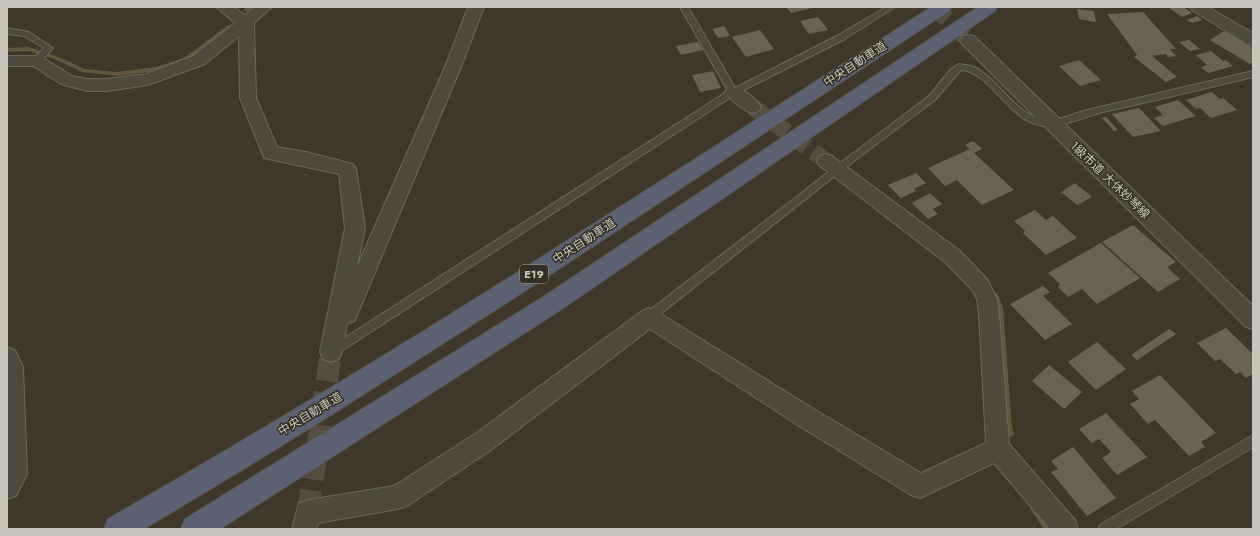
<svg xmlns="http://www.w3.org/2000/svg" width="1260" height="536" viewBox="0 0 1260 536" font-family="Jost,'Noto Sans JP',sans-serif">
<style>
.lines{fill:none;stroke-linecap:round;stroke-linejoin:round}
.stream{fill:#61573e;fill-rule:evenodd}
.building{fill:#696353}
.street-tunnel-far1{stroke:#544d40;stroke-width:17;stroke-dasharray:17 8;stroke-linecap:butt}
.street-tunnel{stroke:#544d40;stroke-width:22;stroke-dasharray:22 11;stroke-linecap:butt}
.lane-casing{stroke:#6c685b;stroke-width:2}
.street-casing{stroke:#6c685b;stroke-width:2}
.highway-casing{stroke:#595548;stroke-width:2}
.lane{fill:#4f4a3d;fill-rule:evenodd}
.street{fill:#4f4a3d;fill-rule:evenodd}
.highway{fill:#5c6274;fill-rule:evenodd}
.labels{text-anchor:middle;stroke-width:3;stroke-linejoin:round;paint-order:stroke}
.shield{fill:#342f22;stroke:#9c988c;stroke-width:1}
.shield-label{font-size:11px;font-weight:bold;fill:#c9c5ba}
.street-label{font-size:12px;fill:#c9c5ba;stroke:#342f22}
</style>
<rect width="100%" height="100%" fill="#3f382a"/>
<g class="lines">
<!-- stream -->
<g class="stream">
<path d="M247 7H254L248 11H244V9Z"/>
<path d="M228 25 230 26V28L188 60 156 71 117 76 82 72 57 60 29 51 7 52V48L29 47 61 58 85 69 117 72 156 67 184 58Z"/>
<path d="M994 292 997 293 1003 307 1012 428 1014 433 1013 436 1010 437 1007 436 1004 428 995 307 990 295 991 293Z"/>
<path d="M1034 505 1037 506 1053 529H1044L1030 509 1031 506Z"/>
</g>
</g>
<!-- building -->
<g class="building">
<path d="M786 7H813V8L791 13Z"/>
<path d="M1168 7H1183L1192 13 1182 17Z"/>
<path d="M1077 9 1094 11 1096 22 1079 19Z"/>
<path d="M1143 12 1176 49H1170L1176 56 1168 57 1166 54 1152 56 1177 77 1166 82 1134 57 1137 55 1107 14Z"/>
<path d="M1197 16 1202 20 1192 23 1187 20Z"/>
<path d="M818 17 828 30 809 34 800 21Z"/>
<path d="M724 26 730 36 718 38 712 29Z"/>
<path d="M760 30 774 49 746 57 732 37Z"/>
<path d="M1224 31 1253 48V62L1250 64 1210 40Z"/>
<path d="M1189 40 1200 49 1190 51 1179 42Z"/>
<path d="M698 42 703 50 681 55 676 46Z"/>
<path d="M1211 51 1223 61 1226 60 1233 66 1208 73 1201 67 1207 65 1196 55Z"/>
<path d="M1079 60 1101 80 1080 86 1059 66Z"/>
<path d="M713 71 721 88 700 92 692 75Z"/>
<path d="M1212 92 1220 99 1223 98 1237 110 1211 118 1200 108 1196 109 1186 100Z"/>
<path d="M1178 100 1196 116 1163 126 1154 118 1163 115 1155 107Z"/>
<path d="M1139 108 1161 131 1133 137 1112 114Z"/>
<path d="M1106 117 1118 130 1114 131 1102 118Z"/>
<path d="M973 141 982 149 974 153 1014 190 982 205 957 180 945 186 928 168 970 149 965 145Z"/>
<path d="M916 173 926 183 914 189 916 191 901 198 888 185Z"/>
<path d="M1075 183 1092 197 1077 205 1061 192Z"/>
<path d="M930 193 942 204 933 209 938 214 928 219 912 203Z"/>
<path d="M1035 210 1046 220 1053 216 1077 238 1046 255 1023 233 1025 231 1014 221Z"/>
<path d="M1133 225 1176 262 1167 267 1180 279 1158 292 1102 242Z"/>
<path d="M1101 243 1140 278 1097 304 1082 289 1068 297 1058 287 1060 284 1048 273Z"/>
<path d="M1043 286 1050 292 1043 296 1072 324 1045 340 1010 304Z"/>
<path d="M1226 328 1253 354V374L1246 378 1240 372 1236 374 1220 359 1215 361 1197 343Z"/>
<path d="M1169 329 1176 334 1137 360 1131 355Z"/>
<path d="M1097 342 1126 369 1096 390 1068 362Z"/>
<path d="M1049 365 1082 392 1064 409 1032 381Z"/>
<path d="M1160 375 1216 433 1201 442 1205 447 1189 456 1155 420 1148 424 1130 404 1139 399 1132 391Z"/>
<path d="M1106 413 1147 457 1117 475 1102 458 1111 452 1099 439 1092 443 1079 429Z"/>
<path d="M1073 447 1116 498 1087 516 1051 472 1058 469 1051 461Z"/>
</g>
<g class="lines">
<!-- street-tunnel-far1 -->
<g class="street-tunnel-far1">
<path d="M935 7 968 40"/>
<path d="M753 107 826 161"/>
</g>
<!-- street-tunnel -->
<path class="street-tunnel" d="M308 512 331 352"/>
<!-- lane casing -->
<g class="lane-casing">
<g id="lane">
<path d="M680 7H688L735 88 837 36 886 7H895L843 40 736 94 337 354 333 356 329 354 328 351 329 348 728 91Z"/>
<path d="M7 28 29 32 53 48 39 63H33V59L44 48 24 36 7 34Z"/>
<path d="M959 64C964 65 969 65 974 67 1001 80 1019 122 1051 120 1064 119 1075 113 1087 110L1253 71V77C1203 89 1153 101 1103 112 1087 116 1072 123 1056 126 1048 127 1040 126 1032 123 1006 113 988 72 961 70L935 100 841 171 653 320 649 322 645 320 644 317 645 314 835 167 929 96 951 69Z"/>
<path d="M1253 435V447L1116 529H1098L1100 525Z"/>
</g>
</g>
<!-- street casing -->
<g class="street-casing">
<g id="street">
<path d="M216 7H234L245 15 254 7H272L254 23 256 98 277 147 306 152 353 164 356 169 365 228 357 267 445 67 468 7H484L461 67 357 315 354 321 347 324 342 352 339 359 331 362 323 359 320 352 345 228 339 174 264 158 240 98 239 36 205 64 148 85 107 91H87L61 84 33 66H7V56H36L42 57 72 76 87 79H107L146 74 193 56 235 23Z"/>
<path d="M1189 7H1208L1253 33V45L1247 44 1192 10Z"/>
<path d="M968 35 974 36 1253 306V329L1246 327 962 44 960 40 962 36Z"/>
<path d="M733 86C743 89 756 98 761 107L759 111C758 111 753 113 753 113 746 113 728 98 725 92L727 88Z"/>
<path d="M826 154 832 156 960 251 987 279 997 299 999 314 1009 444 1075 520 1078 529H1050L994 463 920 498 911 495 796 424 650 329 491 450 407 506 398 509 318 523 316 529H292L299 503 308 500 394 486 475 434 642 311 649 308 656 311 812 408 921 473 986 443 979 314 977 299 973 291 946 263 820 166 817 161 820 156Z"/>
<path d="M7 347 15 350 23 367 27 474 16 496 7 499Z"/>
</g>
</g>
<!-- highway casing -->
<g class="highway-casing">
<g id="highway">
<path d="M931 7H951L949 11 542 280 336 412 232 476 144 529H104L108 519C214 458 318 396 422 332 593 226 762 116 931 7Z"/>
<path d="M978 7H997L995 11 559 311 220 529H181L185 519 543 297Z"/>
</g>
</g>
<!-- lane -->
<use href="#lane" class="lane"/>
<!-- street -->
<use href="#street" class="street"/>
<!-- highway -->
<use href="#highway" class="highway"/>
</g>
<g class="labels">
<!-- shield labels -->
<rect class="shield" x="520" y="265" width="28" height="18" rx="3"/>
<g class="shield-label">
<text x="534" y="278">E19</text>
</g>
<!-- street labels -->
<g class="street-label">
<text transform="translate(855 64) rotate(-33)" y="4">中央自動車道</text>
<text transform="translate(1110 180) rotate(44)" y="4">1級市道 大休妙琴線</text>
<text transform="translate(584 241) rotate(-33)" y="4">中央自動車道</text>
<text transform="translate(310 414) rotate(-31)" y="4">中央自動車道</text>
</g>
</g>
<!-- border -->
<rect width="1260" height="536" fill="none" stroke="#c9c5ba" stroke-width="16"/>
</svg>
